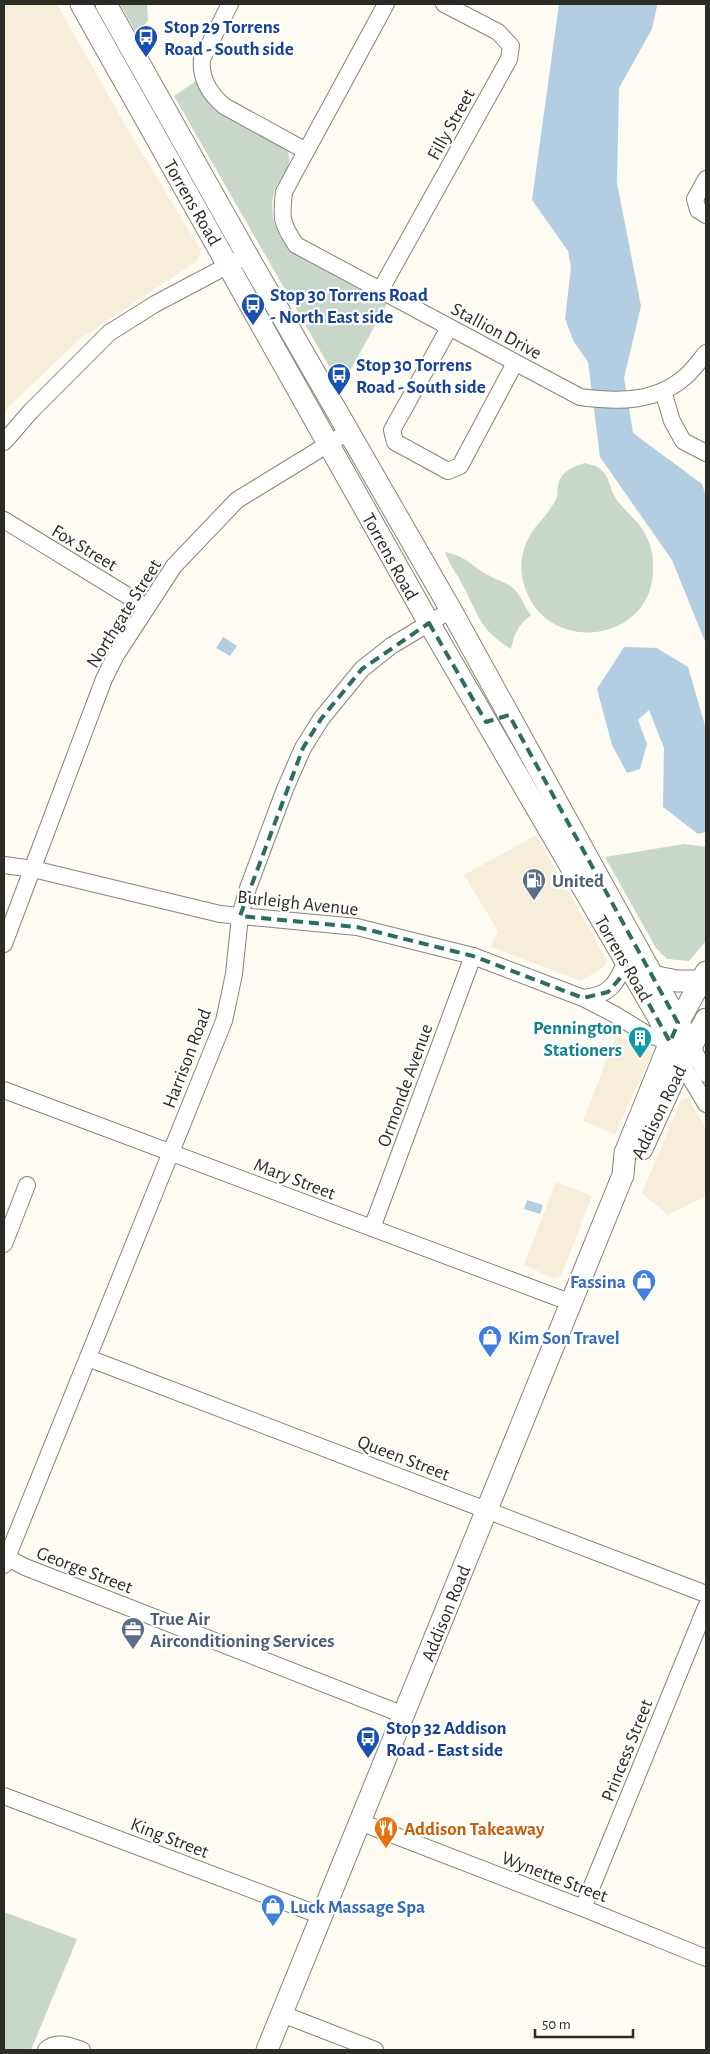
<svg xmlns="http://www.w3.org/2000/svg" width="710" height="2054" viewBox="0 0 710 2054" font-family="'Alegreya Sans',sans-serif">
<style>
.built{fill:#f6eed8}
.green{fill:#c8d7c9}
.water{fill:#b3cee2}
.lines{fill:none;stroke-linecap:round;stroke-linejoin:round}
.minor-casing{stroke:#888376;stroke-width:18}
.major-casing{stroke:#888376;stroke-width:23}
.minor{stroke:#fff;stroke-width:16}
.major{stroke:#fff;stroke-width:21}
.marked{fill:none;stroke:#2c6d5c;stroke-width:4;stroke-dasharray:10 6;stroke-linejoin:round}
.labels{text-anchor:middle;stroke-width:4.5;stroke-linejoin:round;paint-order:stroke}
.transit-label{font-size:19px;font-weight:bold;fill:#164399;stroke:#fff;text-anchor:start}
.street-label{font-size:19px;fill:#2d2b26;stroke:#fff}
.service-label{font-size:19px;font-weight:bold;fill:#4e5e75;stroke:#fff;text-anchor:start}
.culture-label{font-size:19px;font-weight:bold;fill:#0d838f;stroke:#fff;text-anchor:end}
.shop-label{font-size:19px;font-weight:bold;fill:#366cbe;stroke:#fff;text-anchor:start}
.food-label{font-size:19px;font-weight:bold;fill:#c56008;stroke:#fff;text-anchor:start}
</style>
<rect width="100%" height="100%" fill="#fefbf2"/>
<!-- built -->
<g class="built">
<path d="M4 4H57L125 125 201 250 197 261 80 339 9 406 4 414Z"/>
<path d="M536 835 607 960 605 966 581 981 491 947 498 931 464 875Z"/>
<path d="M616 1036 651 1049 652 1054 615 1134 583 1121Z"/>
<path d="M688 1098 706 1129V1196L668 1215 642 1193 681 1100Z"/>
<path d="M556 1182 592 1196 561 1276 553 1278 524 1265Z"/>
</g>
<!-- green -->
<g class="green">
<path d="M120 4H147L148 20 138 36Z"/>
<path d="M196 81 217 111 285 147C298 167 279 174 274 193 268 216 277 238 294 253L387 304 341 387 174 96Z"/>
<path d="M585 463C590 465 596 465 599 468 610 476 609 487 615 497 623 510 637 519 644 532 650 542 653 553 653 565 657 644 542 659 523 581 518 559 525 538 540 522 546 515 553 506 557 497 558 492 557 487 559 482 562 471 575 466 585 463Z"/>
<path d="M445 552C469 557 470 566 490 576 498 581 507 582 514 589 522 596 524 607 531 615 518 625 514 634 511 649 479 629 480 617 463 586 457 573 450 567 445 552Z"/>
<path d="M684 844 706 847V941L689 961 667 959 656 948 605 857Z"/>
<path d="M4 1912 77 1939 31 2050H4Z"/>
</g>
<!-- water -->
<g class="water">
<path d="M559 4H656L657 6 652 29 619 88 617 183 641 306 624 378 633 433 702 484 706 496V644L672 560 600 457 588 362 574 342 565 319 571 267 568 251 532 200Z"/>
<path d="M223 637 237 646 230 656 216 648Z"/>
<path d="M624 647 657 648 688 667 706 729V832L698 834 663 807 664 748 649 710 638 720 647 744 640 769 627 773 612 745 597 689Z"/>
<path d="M527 1200 543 1205 540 1214 524 1209Z"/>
</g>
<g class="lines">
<!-- minor casing -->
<g class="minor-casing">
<g id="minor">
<path d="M230 4 202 59C200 78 210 94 224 106L306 151"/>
<path d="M386 4 284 192C281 218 281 223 296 245L580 397C618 402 656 403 686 376 694 369 700 360 706 353"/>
<path d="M706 179 695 199 698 210 706 215"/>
<path d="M381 289 509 59 511 46 498 32 444 4"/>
<path d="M449 328 392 430 395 442 448 471 460 466 515 363"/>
<path d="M663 391 672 421 683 441 706 453"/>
<path d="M4 442 31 411 109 333 155 304 238 260"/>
<path d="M4 520 146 607"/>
<path d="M4 865 33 869 220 914 357 927 473 956 583 998 614 1014 648 1035 670 1042"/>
<path d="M4 944 104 679 116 655 174 566 237 500 348 432"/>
<path d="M583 998C610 995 616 985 626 961"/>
<path d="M692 1047 706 1074"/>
<path d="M682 1064 706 1104"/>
<path d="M4 1090 572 1303"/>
<path d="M372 1228 473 956"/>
<path d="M4 1244 27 1185"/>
<path d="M88 1358 706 1594"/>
<path d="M4 1556 25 1567 404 1715"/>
<path d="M4 1565 224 1021 234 974 240 916 248 888 285 789 303 748 321 719 362 669 391 646 451 610"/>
<path d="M4 1796 322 1916"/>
<path d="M360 1822 583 1908 706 1958"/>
<path d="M583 1908 706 1607"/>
<path d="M282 2014 375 2050"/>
<path d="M46 2050C56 2040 70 2046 82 2050"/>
</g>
</g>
<!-- major casing -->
<g class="major-casing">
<g id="major">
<path d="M81 4 429 623 657 1015 682 1064"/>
<path d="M106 4 247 255 451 610 692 1047"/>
<path d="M652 976 677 981H702"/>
<path d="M642 1149 674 1079 706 1019"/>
<path d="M267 2050 623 1175 625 1153 670 1042 678 1023 706 972"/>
</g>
</g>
<!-- minor -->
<use href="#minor" class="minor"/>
<!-- major -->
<use href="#major" class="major"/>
</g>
<!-- marked area -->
<path class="marked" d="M429 623 486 722 509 715 678 1023 670 1042 629 968 608 992 583 998 473 956 357 927 240 916 303 748 321 719 362 669Z"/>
<!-- icons -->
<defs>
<g id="bus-pin" transform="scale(1.25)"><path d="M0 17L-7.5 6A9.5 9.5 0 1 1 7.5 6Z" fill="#1a4fb4" stroke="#fff"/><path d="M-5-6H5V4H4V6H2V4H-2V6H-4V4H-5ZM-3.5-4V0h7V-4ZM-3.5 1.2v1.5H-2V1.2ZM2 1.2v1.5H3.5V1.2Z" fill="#fff"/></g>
<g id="fuel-pin" transform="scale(1.25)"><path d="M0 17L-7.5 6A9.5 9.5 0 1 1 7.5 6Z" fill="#5c6f8a" stroke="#fff"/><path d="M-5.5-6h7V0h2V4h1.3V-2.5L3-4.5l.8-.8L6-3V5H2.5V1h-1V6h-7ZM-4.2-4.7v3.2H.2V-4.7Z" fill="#fff"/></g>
<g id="building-pin" transform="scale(1.25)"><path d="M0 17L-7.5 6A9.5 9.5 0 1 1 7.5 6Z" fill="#0f9aa8" stroke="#fff"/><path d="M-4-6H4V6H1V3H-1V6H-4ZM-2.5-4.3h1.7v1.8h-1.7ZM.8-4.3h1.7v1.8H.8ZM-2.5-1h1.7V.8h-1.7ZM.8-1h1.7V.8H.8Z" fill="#fff"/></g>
<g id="shop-pin" transform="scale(1.25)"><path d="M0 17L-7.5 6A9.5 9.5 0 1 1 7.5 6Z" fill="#3f7fe0" stroke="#fff"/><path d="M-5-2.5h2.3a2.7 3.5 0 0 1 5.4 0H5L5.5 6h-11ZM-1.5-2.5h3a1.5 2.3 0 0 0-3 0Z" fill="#fff"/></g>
<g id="office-pin" transform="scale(1.25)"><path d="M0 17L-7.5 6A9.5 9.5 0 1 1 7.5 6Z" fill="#5c6f8a" stroke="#fff"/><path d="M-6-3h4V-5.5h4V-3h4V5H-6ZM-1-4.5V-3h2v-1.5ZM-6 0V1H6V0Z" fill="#fff"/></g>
<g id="restaurant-pin" transform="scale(1.25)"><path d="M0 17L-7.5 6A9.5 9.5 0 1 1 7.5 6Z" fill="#e8710a" stroke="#fff"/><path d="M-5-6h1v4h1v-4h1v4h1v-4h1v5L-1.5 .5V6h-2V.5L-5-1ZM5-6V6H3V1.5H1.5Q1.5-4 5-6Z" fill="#fff"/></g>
</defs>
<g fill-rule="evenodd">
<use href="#bus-pin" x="146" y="37"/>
<use href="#bus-pin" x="253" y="305"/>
<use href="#bus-pin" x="339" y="375"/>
<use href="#fuel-pin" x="534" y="880"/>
<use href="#building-pin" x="640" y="1038"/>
<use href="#shop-pin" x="644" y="1281"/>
<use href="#shop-pin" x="490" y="1337"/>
<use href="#office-pin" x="133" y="1629"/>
<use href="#bus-pin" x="368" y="1738"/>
<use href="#restaurant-pin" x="386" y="1828"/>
<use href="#shop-pin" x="273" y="1906"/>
</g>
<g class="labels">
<!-- transit labels -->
<g class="transit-label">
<text x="164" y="33">Stop 29 Torrens<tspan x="164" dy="22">Road - South side</tspan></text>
<text x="270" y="301">Stop 30 Torrens Road<tspan x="270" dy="22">- North East side</tspan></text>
<text x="356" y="371">Stop 30 Torrens<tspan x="356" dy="22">Road - South side</tspan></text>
<text x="386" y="1734">Stop 32 Addison<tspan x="386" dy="22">Road - East side</tspan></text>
</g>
<!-- street labels -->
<g class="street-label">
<text transform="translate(450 124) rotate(-61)" y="7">Filly Street</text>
<text transform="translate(193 202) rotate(60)" y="7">Torrens Road</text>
<text transform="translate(497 330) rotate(28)" y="7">Stallion Drive</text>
<text transform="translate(85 547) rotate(31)" y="7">Fox Street</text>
<text transform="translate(391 556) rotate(61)" y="7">Torrens Road</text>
<text transform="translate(123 613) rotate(-58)" y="7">Northgate Street</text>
<text transform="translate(298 902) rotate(6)" y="7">Burleigh Avenue</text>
<text transform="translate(624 958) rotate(60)" y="7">Torrens Road</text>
<text transform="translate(186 1058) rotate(-69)" y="7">Harrison Road</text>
<text transform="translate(404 1085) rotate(-70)" y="7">Ormonde Avenue</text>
<text transform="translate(658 1112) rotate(-64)" y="7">Addison Road</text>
<text transform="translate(295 1178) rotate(21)" y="7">Mary Street</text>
<text transform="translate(404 1457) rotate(21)" y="7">Queen Street</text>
<text transform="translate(85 1569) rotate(21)" y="7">George Street</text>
<text transform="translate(445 1613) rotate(-68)" y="7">Addison Road</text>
<text transform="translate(626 1750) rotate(-68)" y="7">Princess Street</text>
<text transform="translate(170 1837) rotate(21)" y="7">King Street</text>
<text transform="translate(555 1876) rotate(21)" y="7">Wynette Street</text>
</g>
<!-- service labels -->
<g class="service-label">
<text x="552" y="887">United</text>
<text x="150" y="1625">True Air<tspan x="150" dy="22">Airconditioning Services</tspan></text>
</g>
<!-- culture labels -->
<g class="culture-label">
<text x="622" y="1034">Pennington<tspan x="622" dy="22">Stationers</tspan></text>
</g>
<!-- shop labels -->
<g class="shop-label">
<text x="626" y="1288" text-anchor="end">Fassina</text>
<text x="508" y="1344">Kim Son Travel</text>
<text x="290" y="1913">Luck Massage Spa</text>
</g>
<!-- food labels -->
<g class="food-label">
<text x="404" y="1835">Addison Takeaway</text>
</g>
</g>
<!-- border -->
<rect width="710" height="2054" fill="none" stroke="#2d2b26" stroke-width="10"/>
<!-- scale -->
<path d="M535 2029v8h98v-8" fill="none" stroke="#2d2b26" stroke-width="2.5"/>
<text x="542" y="2029" font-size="15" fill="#2d2b26" stroke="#ffffff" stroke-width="4" paint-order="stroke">50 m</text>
</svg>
